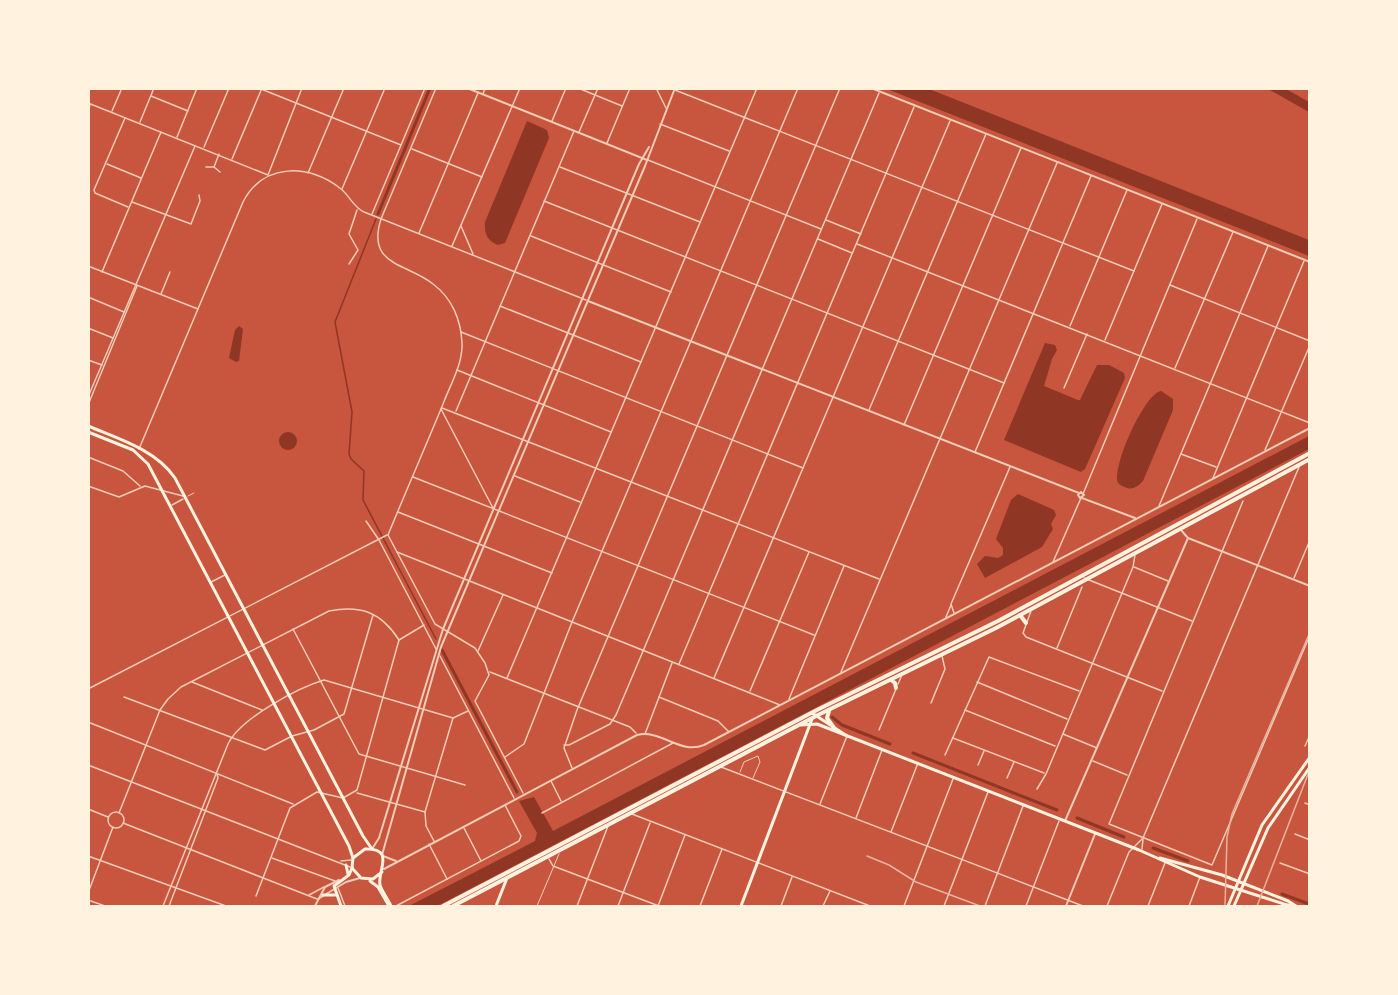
<svg xmlns="http://www.w3.org/2000/svg" width="1398" height="995" viewBox="0 0 1398 995" font-family="'Noto Serif',serif">
<style>
.water{fill:#8f3625}
.lines{fill:none;stroke-linecap:round;stroke-linejoin:round}
.stream{stroke:#8f3625;stroke-width:1.5}
.canal{stroke:#8f3625;stroke-width:3}
.service{stroke:#f1ccb7;stroke-width:1}
.minor{stroke:#f1ccb7;stroke-width:1.5}
.tertiary{stroke:#f1ccb7;stroke-width:2}
.secondary{stroke:#fff3e0;stroke-width:3}
.primary{stroke:#fff3e0;stroke-width:3}
.trunk{stroke:#fff3e0;stroke-width:4}
.rail{stroke:#e9b49f;stroke-width:1.5}
</style>
<rect width="100%" height="100%" fill="#c8553d"/>
<!-- water -->
<g class="water">
<path d="M887 89H929L1309 240V256Z"/>
<path d="M1268 89H1286L1309 102V112Z"/>
<path d="M527 121 547 130 549 138 505 243 498 245C487 241 484 233 485 222Z"/>
<path d="M239 326 243 329 239 361 236 362 229 358 235 330Z"/>
<path d="M1045 343 1055 345 1057 350 1052 359 1044 386 1078 400H1080L1097 365H1109L1124 373 1125 378 1085 469 1081 472 1004 440Z"/>
<path d="M1161 391 1173 399V410L1143 481C1135 490 1128 491 1118 483 1111 468 1144 394 1161 391Z"/>
<circle cx="288" cy="441" r="9"/>
<path d="M1309 436V449L443 903 436 906H409L535 841 537 833 519 801 534 797 553 831Z"/>
<path d="M1018 494 1054 510 1056 515 1051 524 1053 529 1042 547 985 578 977 564 985 556 998 558 1003 555V548L996 539 1011 500Z"/>
</g>
<g class="lines">
<!-- stream -->
<path class="stream" d="M376 219 335 322 352 412 349 454 351 459 364 471 363 500 436 639"/>
<!-- canal -->
<g class="canal">
<path d="M378 214 430 88"/>
<path d="M442 650 517 792"/>
<path d="M832 717 842 725 890 744"/>
<path d="M913 753 1057 810"/>
<path d="M1077 818 1124 837"/>
<path d="M1153 848 1188 861"/>
<path d="M1282 894 1309 904"/>
</g>
<!-- service -->
<g class="service">
<path d="M188 496 194 493"/>
<path d="M740 772 744 762 758 756 760 762 753 778"/>
<path d="M537 906 559 854"/>
</g>
<!-- minor -->
<g class="minor">
<path d="M578 88 622 106"/>
<path d="M656 88 666 108"/>
<path d="M261 89 401 145"/>
<path d="M675 90 1134 271"/>
<path d="M483 94 485 88"/>
<path d="M151 96 188 111"/>
<path d="M88 103 268 175 302 88"/>
<path d="M88 109 90 105"/>
<path d="M112 111 122 88"/>
<path d="M125 118 94 190 95 193 128 207"/>
<path d="M552 121 566 88"/>
<path d="M140 122 154 88"/>
<path d="M660 124 729 151"/>
<path d="M579 132 598 88"/>
<path d="M177 137 197 88"/>
<path d="M607 143 630 88"/>
<path d="M204 147 229 88"/>
<path d="M412 149 482 177"/>
<path d="M232 159 262 88"/>
<path d="M648 160 821 229"/>
<path d="M107 164 141 178"/>
<path d="M206 167H214L220 172"/>
<path d="M214 167 219 154"/>
<path d="M560 167 700 222"/>
<path d="M308 173 344 88"/>
<path d="M342 189 385 88"/>
<path d="M544 201 1004 383"/>
<path d="M132 202 191 224 200 201 199 195"/>
<path d="M372 214 425 88"/>
<path d="M826 220 861 234"/>
<path d="M461 226 473 254"/>
<path d="M419 233 478 93"/>
<path d="M531 236 671 292"/>
<path d="M818 239 852 253"/>
<path d="M857 244 1310 423"/>
<path d="M452 246 520 88"/>
<path d="M349 264 358 250 349 234 357 210"/>
<path d="M88 266 198 309"/>
<path d="M102 272 161 132"/>
<path d="M1170 285 1310 341"/>
<path d="M161 294 170 272"/>
<path d="M88 297 124 312"/>
<path d="M500 306 641 362"/>
<path d="M1070 326 1127 190"/>
<path d="M88 328 113 338"/>
<path d="M461 332 803 468"/>
<path d="M1105 340 1162 204"/>
<path d="M88 360 102 365"/>
<path d="M1175 368 1233 232"/>
<path d="M457 370 611 432"/>
<path d="M1064 388 1087 334"/>
<path d="M88 397 195 146"/>
<path d="M88 405 137 286"/>
<path d="M442 408 879 579"/>
<path d="M441 409 493 508"/>
<path d="M869 410 986 134"/>
<path d="M456 411 574 131"/>
<path d="M904 425 1021 148"/>
<path d="M139 449 243 202C263 163 309 163 341 189 350 196 353 207 364 212L586 300"/>
<path d="M1265 450 1310 345"/>
<path d="M975 452 1091 176"/>
<path d="M1181 454 1216 467"/>
<path d="M88 457 123 471 140 486"/>
<path d="M515 476 580 502"/>
<path d="M413 477 814 635"/>
<path d="M1213 478 1304 261"/>
<path d="M88 486 119 497 145 486 183 496"/>
<path d="M1083 494 1197 219"/>
<path d="M1243 501 1109 824 1212 865 1310 635"/>
<path d="M172 505 183 499"/>
<path d="M1159 506 1268 246"/>
<path d="M398 512 552 573"/>
<path d="M366 521 379 540 436 649"/>
<path d="M388 535C406 491 425 448 443 404 450 385 463 364 462 343 461 320 452 298 433 284 407 263 366 266 381 219L436 88"/>
<path d="M388 535 435 624 475 648 485 663 489 675 475 701 523 793"/>
<path d="M397 552 780 705"/>
<path d="M1053 562 1081 498"/>
<path d="M1134 567 1168 581"/>
<path d="M1084 578 1192 621"/>
<path d="M1294 578 1310 540"/>
<path d="M211 582 225 575"/>
<path d="M1031 611 1023 633 1026 637 1162 691"/>
<path d="M954 613 951 604 1010 467"/>
<path d="M946 617 951 605"/>
<path d="M293 629 359 754 465 785"/>
<path d="M1057 648 1082 587"/>
<path d="M478 651 503 595"/>
<path d="M440 656 514 798"/>
<path d="M679 664 914 107"/>
<path d="M490 672 630 727 636 733"/>
<path d="M841 672 1057 163"/>
<path d="M507 678 757 88"/>
<path d="M714 678 950 121"/>
<path d="M192 682 262 710"/>
<path d="M977 682 1067 719"/>
<path d="M898 684 902 675"/>
<path d="M88 689 387 535"/>
<path d="M750 691 809 552"/>
<path d="M124 697 265 750 292 736 314 730 344 714 373 615"/>
<path d="M659 697 718 721 729 732"/>
<path d="M789 699 844 566"/>
<path d="M931 703 945 669 942 656"/>
<path d="M965 710 1055 746"/>
<path d="M88 722 293 804"/>
<path d="M879 730 896 689"/>
<path d="M645 734 672 663"/>
<path d="M1063 734 1097 748"/>
<path d="M953 738 1044 773"/>
<path d="M564 745H569L610 724 616 715 879 93"/>
<path d="M1305 746 1310 735"/>
<path d="M945 755 989 657 1079 691"/>
<path d="M505 757 524 744 572 622 798 88"/>
<path d="M1093 761 1127 775"/>
<path d="M88 765 350 867"/>
<path d="M978 765 984 751"/>
<path d="M721 767 1083 906"/>
<path d="M572 768 564 748 577 710 840 88"/>
<path d="M1007 778 1014 762"/>
<path d="M551 781 561 801"/>
<path d="M1037 789 1046 774 1133 567 1135 555"/>
<path d="M357 793 425 812"/>
<path d="M1305 803 1310 805"/>
<path d="M820 804 847 736"/>
<path d="M88 809 108 817"/>
<circle cx="116" cy="820" r="8"/>
<path d="M119 813 160 710 168 699 181 687 329 611C361 605 381 612 399 640"/>
<path d="M542 813 673 743"/>
<path d="M632 814 870 906"/>
<path d="M856 818 882 750"/>
<path d="M123 823 317 899"/>
<path d="M464 828 481 861"/>
<path d="M891 832 918 763"/>
<path d="M1295 834 1310 840"/>
<path d="M434 841 426 826 425 812 453 718 468 711"/>
<path d="M429 844 447 879"/>
<path d="M1142 849 1143 839"/>
<path d="M88 856 226 906"/>
<path d="M272 858 335 881"/>
<path d="M549 859 553 866 659 906"/>
<path d="M341 861 351 860"/>
<path d="M1280 863 1310 874"/>
<path d="M338 888 345 906"/>
<path d="M88 893 113 827"/>
<path d="M309 895 324 887"/>
<path d="M256 896 290 808 317 792 343 798 357 790 399 640 424 625"/>
<path d="M88 900 105 906"/>
<path d="M163 906 228 744C240 719 297 688 324 680L453 718"/>
<path d="M169 906 218 778 217 774"/>
<path d="M396 906 519 841 521 836 505 805"/>
<path d="M577 906 608 826"/>
<path d="M618 906 650 823"/>
<path d="M658 906 685 835"/>
<path d="M700 906 722 849"/>
<path d="M781 906 792 877"/>
<path d="M823 906 830 891"/>
<path d="M904 906 953 779"/>
<path d="M944 906 988 792"/>
<path d="M985 906 1023 806"/>
<path d="M1026 906 1059 821"/>
<path d="M1107 906 1129 852 1143 838 1299 467"/>
<path d="M1148 906 1165 863"/>
<path d="M1189 906 1200 877"/>
</g>
<!-- tertiary -->
<g class="tertiary">
<path d="M467 88 647 160"/>
<path d="M871 88 1310 262"/>
<path d="M588 301 1079 493"/>
<path d="M1081 492 1084 495 1080 498 1078 495Z"/>
<path d="M1082 498 1135 518"/>
<path d="M1181 530 1188 538 1310 586"/>
<path d="M1065 821 1188 538"/>
<path d="M372 849 379 838 443 629 639 164 649 147"/>
<path d="M382 855 441 647 645 166 675 88"/>
<path d="M383 856 396 861"/>
<path d="M384 869 637 735C661 729 680 755 704 745L1310 428"/>
<path d="M318 899 346 882 360 878"/>
<path d="M315 906 325 887 339 880"/>
<path d="M1066 906 1095 834"/>
</g>
<!-- secondary -->
<g class="secondary">
<path d="M88 426C119 439 156 450 175 478L363 836 372 849"/>
<path d="M88 432 133 450 148 464 349 846 353 858"/>
<path d="M346 865 348 874"/>
<path d="M382 872 373 879 361 878 352 868 353 858 365 849C396 848 377 871 380 885 382 892 388 899 391 906"/>
<path d="M370 881 378 887 389 906"/>
<path d="M323 895H335"/>
<path d="M341 906 334 886 349 875 352 868"/>
<path d="M496 906 507 878"/>
<path d="M741 906 812 719"/>
</g>
<!-- primary -->
<g class="primary">
<path d="M812 713 847 736"/>
<path d="M801 725 817 724 1139 850 1200 877 1287 905H1293"/>
<path d="M1160 858 1222 875 1288 901 1296 906"/>
<path d="M1228 906 1262 825 1310 757"/>
<path d="M1234 906 1268 828 1310 767"/>
</g>
<!-- trunk -->
<g class="trunk">
<path d="M1020 615 1026 623"/>
<path d="M891 680 895 683 896 688"/>
<path d="M829 711 827 718 834 728"/>
<path d="M443 906 817 710 998 621 1310 453"/>
<path d="M453 906 818 715 996 628 1310 459"/>
</g>
<!-- rail -->
<g class="rail">
<path d="M867 856 889 865 916 882 980 906"/>
<path d="M1225 906 1227 837 1232 814 1310 632"/>
<path d="M1257 906 1310 769"/>
</g>
</g>
<!-- border -->
<rect width="1398" height="995" fill="none" stroke="#fff3e0" stroke-width="180"/>
</svg>
